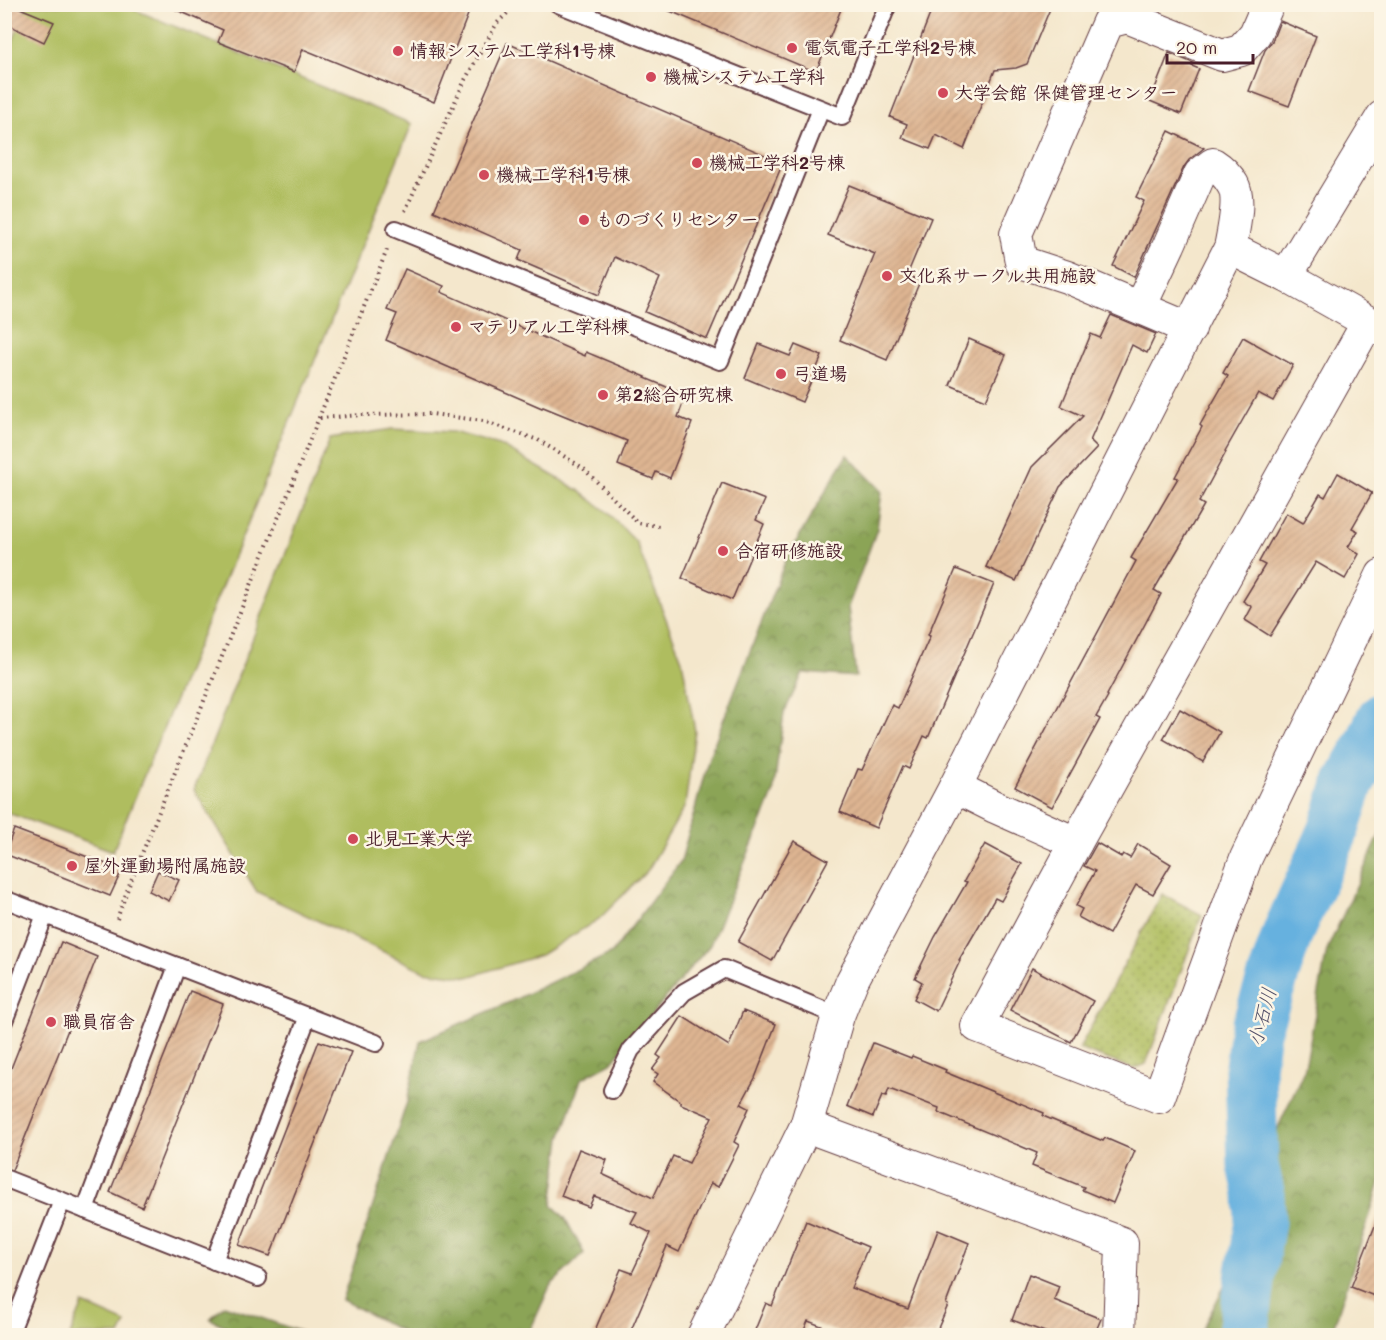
<svg xmlns="http://www.w3.org/2000/svg" width="1386" height="1340" viewBox="0 0 1386 1340" font-family="Mali,'Klee One',sans-serif">
<style>
.forest{fill:url(#forest-crowns);stroke:#6a6240;stroke-width:1.5}
.park{fill:url(#park-dots);stroke:#7c6e45;stroke-width:1.5}
.pitch{fill:#afbd5f;stroke:#7c6e45;stroke-width:1.5}
.lines{fill:none;stroke-linecap:round;stroke-linejoin:round}
.river{stroke:#66b1df;stroke-width:51}
.building{fill:url(#building-hatch)}
.service-casing{stroke:#643d43;stroke-width:20}
.minor-casing{stroke:#643d43;stroke-width:34}
.path{stroke:#643d43;stroke-width:4;stroke-dasharray:1.5 4.5;stroke-linecap:butt}
.service{stroke:#fff;stroke-width:16}
.minor{stroke:#fff;stroke-width:32}
.poi-dot{fill:#d1495b;stroke:#fcf5e5;stroke-width:2}
.labels{text-anchor:middle;stroke-width:5;stroke-linejoin:round;paint-order:stroke}
.poi-label{font-size:18px;font-weight:bold;fill:#4a1f2b;stroke:#fcf5e5;text-anchor:start}
.water-label{font-size:20px;font-style:italic;fill:#54526a;stroke:#fcf5e5}
</style>
<defs>
<pattern id="forest-crowns" width="20" height="18" patternUnits="userSpaceOnUse" patternTransform="scale(1.5)"><rect width="20" height="18" fill="#8ba456"/><path d="M2 6a3 3 0 1 1 6 0M12 15a3 3 0 1 1 6 0" fill="none" stroke="#748547"/></pattern>
<pattern id="park-dots" width="8" height="8" patternUnits="userSpaceOnUse" patternTransform="scale(1.5)"><rect width="8" height="8" fill="#afbd5f"/><path d="M2 2h.1M6 6h.1" fill="none" stroke="#90994f" stroke-width="1.8" stroke-linecap="round"/></pattern>
<pattern id="building-hatch" width="6" height="6" patternUnits="userSpaceOnUse" patternTransform="scale(1.5)"><rect width="6" height="6" fill="#deb592"/><path d="M-1 1l2-2M0 6l6-6M5 7l2-2" fill="none" stroke="#c09b7e"/></pattern>
</defs>
<rect width="100%" height="100%" fill="#fcf5e5"/>
<filter id="ink" filterUnits="userSpaceOnUse"><feTurbulence type="fractalNoise" baseFrequency=".0167" numOctaves="2"/><feDisplacementMap in="SourceGraphic" scale="12" xChannelSelector="R" yChannelSelector="G"/><feConvolveMatrix kernelMatrix="1 2 1 2 8 2 1 2 1" color-interpolation-filters="sRGB"/></filter>
<filter id="wash" filterUnits="userSpaceOnUse"><feTurbulence type="fractalNoise" baseFrequency=".008" numOctaves="4" result="noise"/><feDisplacementMap in="SourceGraphic" scale="24" xChannelSelector="R" yChannelSelector="G"/><feGaussianBlur stdDeviation="1.35" result="paint"/><feColorMatrix in="noise" values="0 0 0 0 0 0 0 0 0 0 0 0 0 0 0 0 0 1.4 0 .05"/><feComposite in="paint" operator="in"/></filter>
<g filter="url(#wash)">
<rect width="100%" height="100%" fill="#f4e7cc"/>
<!-- forest -->
<g class="forest">
<path d="M847 455 882 491 877 529 848 607 856 677 803 673 784 713 773 794 710 945 611 1063 581 1079 561 1138 552 1205 565 1218 584 1253 550 1286 528 1335H408L342 1300 407 1102 420 1041 510 1002 612 953 681 861 709 757 786 559Z"/>
<path d="M1381 832V1180L1331 1335H1199L1245 1247 1266 1154 1305 1068 1327 950Z"/>
<path d="M224 1305 310 1335H244L210 1319Z"/>
</g>
<!-- park -->
<path class="park" d="M1162 894 1202 915 1146 1064 1134 1069 1079 1049Z"/>
<!-- pitch -->
<g class="pitch">
<path d="M27 5H123L412 124 113 851 5 812V61Z"/>
<path d="M392 429 453 432 500 445 578 490 606 511 636 542 682 660 695 731 685 806 648 870 599 919 541 955 468 977 424 971 257 892 194 790 330 439Z"/>
<path d="M83 1304 126 1323 120 1335H70Z"/>
</g>
<g class="lines">
<!-- river -->
<path class="river" d="M1243 1336 1251 1273 1260 1222 1259 1192 1253 1165 1250 1067 1255 1031 1288 932 1333 832 1349 782 1369 747 1382 718"/>
</g>
<g id="blocks">
<!-- building -->
<g class="building">
<path d="M4 4H10L54 22 44 42 4 23Z"/>
<path d="M163 4H472L434 102 303 49 294 72 218 42 223 30Z"/>
<path d="M653 4H843L816 72Z"/>
<path d="M934 4H1052L1027 64 1016 68 995 70 964 149 936 135 930 149 902 138 907 124 890 117Z"/>
<path d="M1280 21 1316 36 1289 106 1249 91 1265 50 1272 41Z"/>
<path d="M507 43 783 163 707 339 645 312 660 278 615 257 599 295 518 260 522 250 434 211Z"/>
<path d="M1169 53 1193 63 1192 66 1199 69 1181 114 1150 101Z"/>
<path d="M1169 131 1204 148 1189 160 1184 167 1134 277 1113 266 1144 201 1136 197Z"/>
<path d="M849 185 931 218 907 275 920 281 887 360 840 340 875 254 828 235Z"/>
<path d="M405 269 444 286 441 292 585 356 586 352 646 377 645 378 686 395 678 417 692 423 670 478 656 472 653 479 618 465 627 441 543 407 542 408 386 340 397 314 387 310Z"/>
<path d="M1111 315 1156 334 1147 353 1132 345 1090 441 1097 448 1060 487 1016 581 986 567 1032 467 1083 416 1061 406 1091 334 1100 338Z"/>
<path d="M1243 337 1293 365 1273 401 1258 393 1225 451 1226 452 1199 502 1204 505 1154 590 1161 594 1107 695 1108 696 1096 717 1100 719 1052 807 1015 787 1136 561 1131 558 1178 478 1175 477 1202 427 1200 425 1228 376 1223 373Z"/>
<path d="M969 339 1006 355 986 400 950 385Z"/>
<path d="M759 344 790 356 795 345 822 356 802 402 745 378Z"/>
<path d="M1338 473 1372 493 1352 528 1358 531 1348 547 1359 554 1345 579 1316 562 1270 636 1245 620 1252 607 1243 601 1265 565 1259 562 1286 513 1303 523 1320 494 1325 497Z"/>
<path d="M722 483 765 500 756 520 764 524 732 600 682 578Z"/>
<path d="M956 569 994 584 928 738 924 736 909 769 903 766 876 828 840 812 858 769 862 770 892 705 898 708 930 636 928 635Z"/>
<path d="M1180 709 1220 732 1203 762 1163 739Z"/>
<path d="M14 829 122 870 110 896 5 854Z"/>
<path d="M794 841 828 860 772 961 738 942Z"/>
<path d="M1097 843 1121 857 1123 854 1130 858 1138 844 1171 864 1153 894 1136 885 1109 934 1078 917 1082 909 1076 906 1095 871 1084 866Z"/>
<path d="M985 844 1022 864 1001 901 995 898 959 960 960 961 936 1011 914 999 922 982 915 978 935 937 967 882 964 881Z"/>
<path d="M158 871 179 880 169 901 149 891Z"/>
<path d="M61 942 97 957 12 1170 4 1168V1086Z"/>
<path d="M1032 968 1093 1001 1071 1042 1010 1010Z"/>
<path d="M190 991 223 1004 142 1207 110 1192Z"/>
<path d="M743 1011 776 1024 755 1078 741 1104 749 1108 734 1142 739 1145 718 1187 711 1183 679 1252 667 1246 629 1335H593L621 1269 632 1273 651 1233 631 1223 637 1212 594 1196 589 1207 561 1196 579 1149 607 1160 602 1174 653 1198 673 1156 689 1163 712 1117 681 1104V1102L653 1082 658 1074 652 1070 661 1058 657 1055 682 1016 729 1046Z"/>
<path d="M319 1041 351 1052 270 1256 239 1245Z"/>
<path d="M873 1043 911 1058 912 1056 946 1070 945 1072 1044 1113 1043 1116 1103 1141 1105 1138 1135 1151 1113 1203 1082 1190 1084 1187 1032 1166 1037 1153 938 1112 939 1108 889 1089 886 1097 882 1096 873 1117 847 1106Z"/>
<path d="M1380 1213H1382V1299L1351 1287Z"/>
<path d="M806 1221 868 1247 851 1288 908 1309 938 1230 969 1243 946 1304 948 1305 935 1335H845L808 1321 802 1335H769L755 1330 766 1303 772 1306Z"/>
<path d="M1029 1274 1059 1286 1054 1300 1101 1319 1094 1335H1053L1012 1320Z"/>
</g>
</g>
</g>
<g filter="url(#ink)">
<use href="#blocks" fill-opacity="0" stroke="#643d43" stroke-width="1.5"/>
<g class="lines">
<!-- service casing -->
<g class="service-casing">
<g id="service">
<path d="M558 4 842 117 888 4"/>
<path d="M396 229 720 361 821 109"/>
<path d="M4 899 376 1043"/>
<path d="M4 1021 45 915"/>
<path d="M612 1090 631 1050 684 992 724 969 838 1016"/>
<path d="M4 1178 258 1278"/>
<path d="M85 1210 177 966"/>
<path d="M214 1261 308 1016"/>
<path d="M9 1336 62 1201"/>
</g>
</g>
<!-- minor casing -->
<g class="minor-casing">
<g id="minor">
<path d="M1230 248 1286 276 1382 330"/>
<path d="M1286 276 1382 117"/>
<path d="M1368 322 1076 843 977 1026 1159 1097 1246 858 1382 575"/>
<path d="M1190 329 1067 277 1021 262 1016 234 1108 22 1127 17 1222 55 1241 50 1255 34 1268 4"/>
<path d="M955 787 995 807 1076 843"/>
<path d="M806 1126 1122 1243 1119 1336"/>
<path d="M703 1336 806 1126 838 1016 852 981 955 787 1230 248C1233 232 1241 199 1233 185 1228 176 1221 169 1213 164L1200 174 1169 245 1140 307"/>
</g>
</g>
<!-- path -->
<g class="path">
<path d="M405 211 465 80 497 23 517 4"/>
<path d="M320 418 362 415 432 414 483 421 538 440 583 468 638 523 659 526"/>
<path d="M117 919 128 888 387 250"/>
</g>
<!-- service -->
<use href="#service" class="service"/>
<!-- minor -->
<use href="#minor" class="minor"/>
</g>
</g>
<!-- markers -->
<g class="poi-dot">
<circle cx="792" cy="48" r="6"/>
<circle cx="398" cy="51" r="6"/>
<circle cx="651" cy="77" r="6"/>
<circle cx="943" cy="93" r="6"/>
<circle cx="697" cy="163" r="6"/>
<circle cx="484" cy="175" r="6"/>
<circle cx="584" cy="220" r="6"/>
<circle cx="887" cy="276" r="6"/>
<circle cx="456" cy="327" r="6"/>
<circle cx="781" cy="374" r="6"/>
<circle cx="603" cy="395" r="6"/>
<circle cx="723" cy="551" r="6"/>
<circle cx="353" cy="839" r="6"/>
<circle cx="72" cy="866" r="6"/>
<circle cx="51" cy="1022" r="6"/>
</g>
<g class="labels">
<!-- poi labels -->
<g class="poi-label">
<text x="804" y="54">電気電子工学科2号棟</text>
<text x="410" y="57">情報システム工学科1号棟</text>
<text x="663" y="83">機械システム工学科</text>
<text x="955" y="99">大学会館 保健管理センター</text>
<text x="709" y="169">機械工学科2号棟</text>
<text x="496" y="181">機械工学科1号棟</text>
<text x="596" y="226">ものづくりセンター</text>
<text x="899" y="282">文化系サークル共用施設</text>
<text x="468" y="333">マテリアル工学科棟</text>
<text x="793" y="380">弓道場</text>
<text x="615" y="401">第2総合研究棟</text>
<text x="735" y="557">合宿研修施設</text>
<text x="365" y="845">北見工業大学</text>
<text x="84" y="872">屋外運動場附属施設</text>
<text x="63" y="1028">職員宿舎</text>
</g>
<!-- water labels -->
<g class="water-label">
<text transform="translate(1262 1017) rotate(-75)" y="7">小石川</text>
</g>
</g>
<!-- margin -->
<rect width="1386" height="1340" fill="none" stroke="#fcf5e5" stroke-width="24"/>
<!-- scale -->
<path d="M1167 54v9h86v-9" fill="none" stroke="#4a1f2b" stroke-width="3"/>
<text x="1176" y="54" font-size="18" fill="#4a1f2b" stroke="#fcf5e5" stroke-width="4.5" paint-order="stroke">20 m</text>
</svg>
